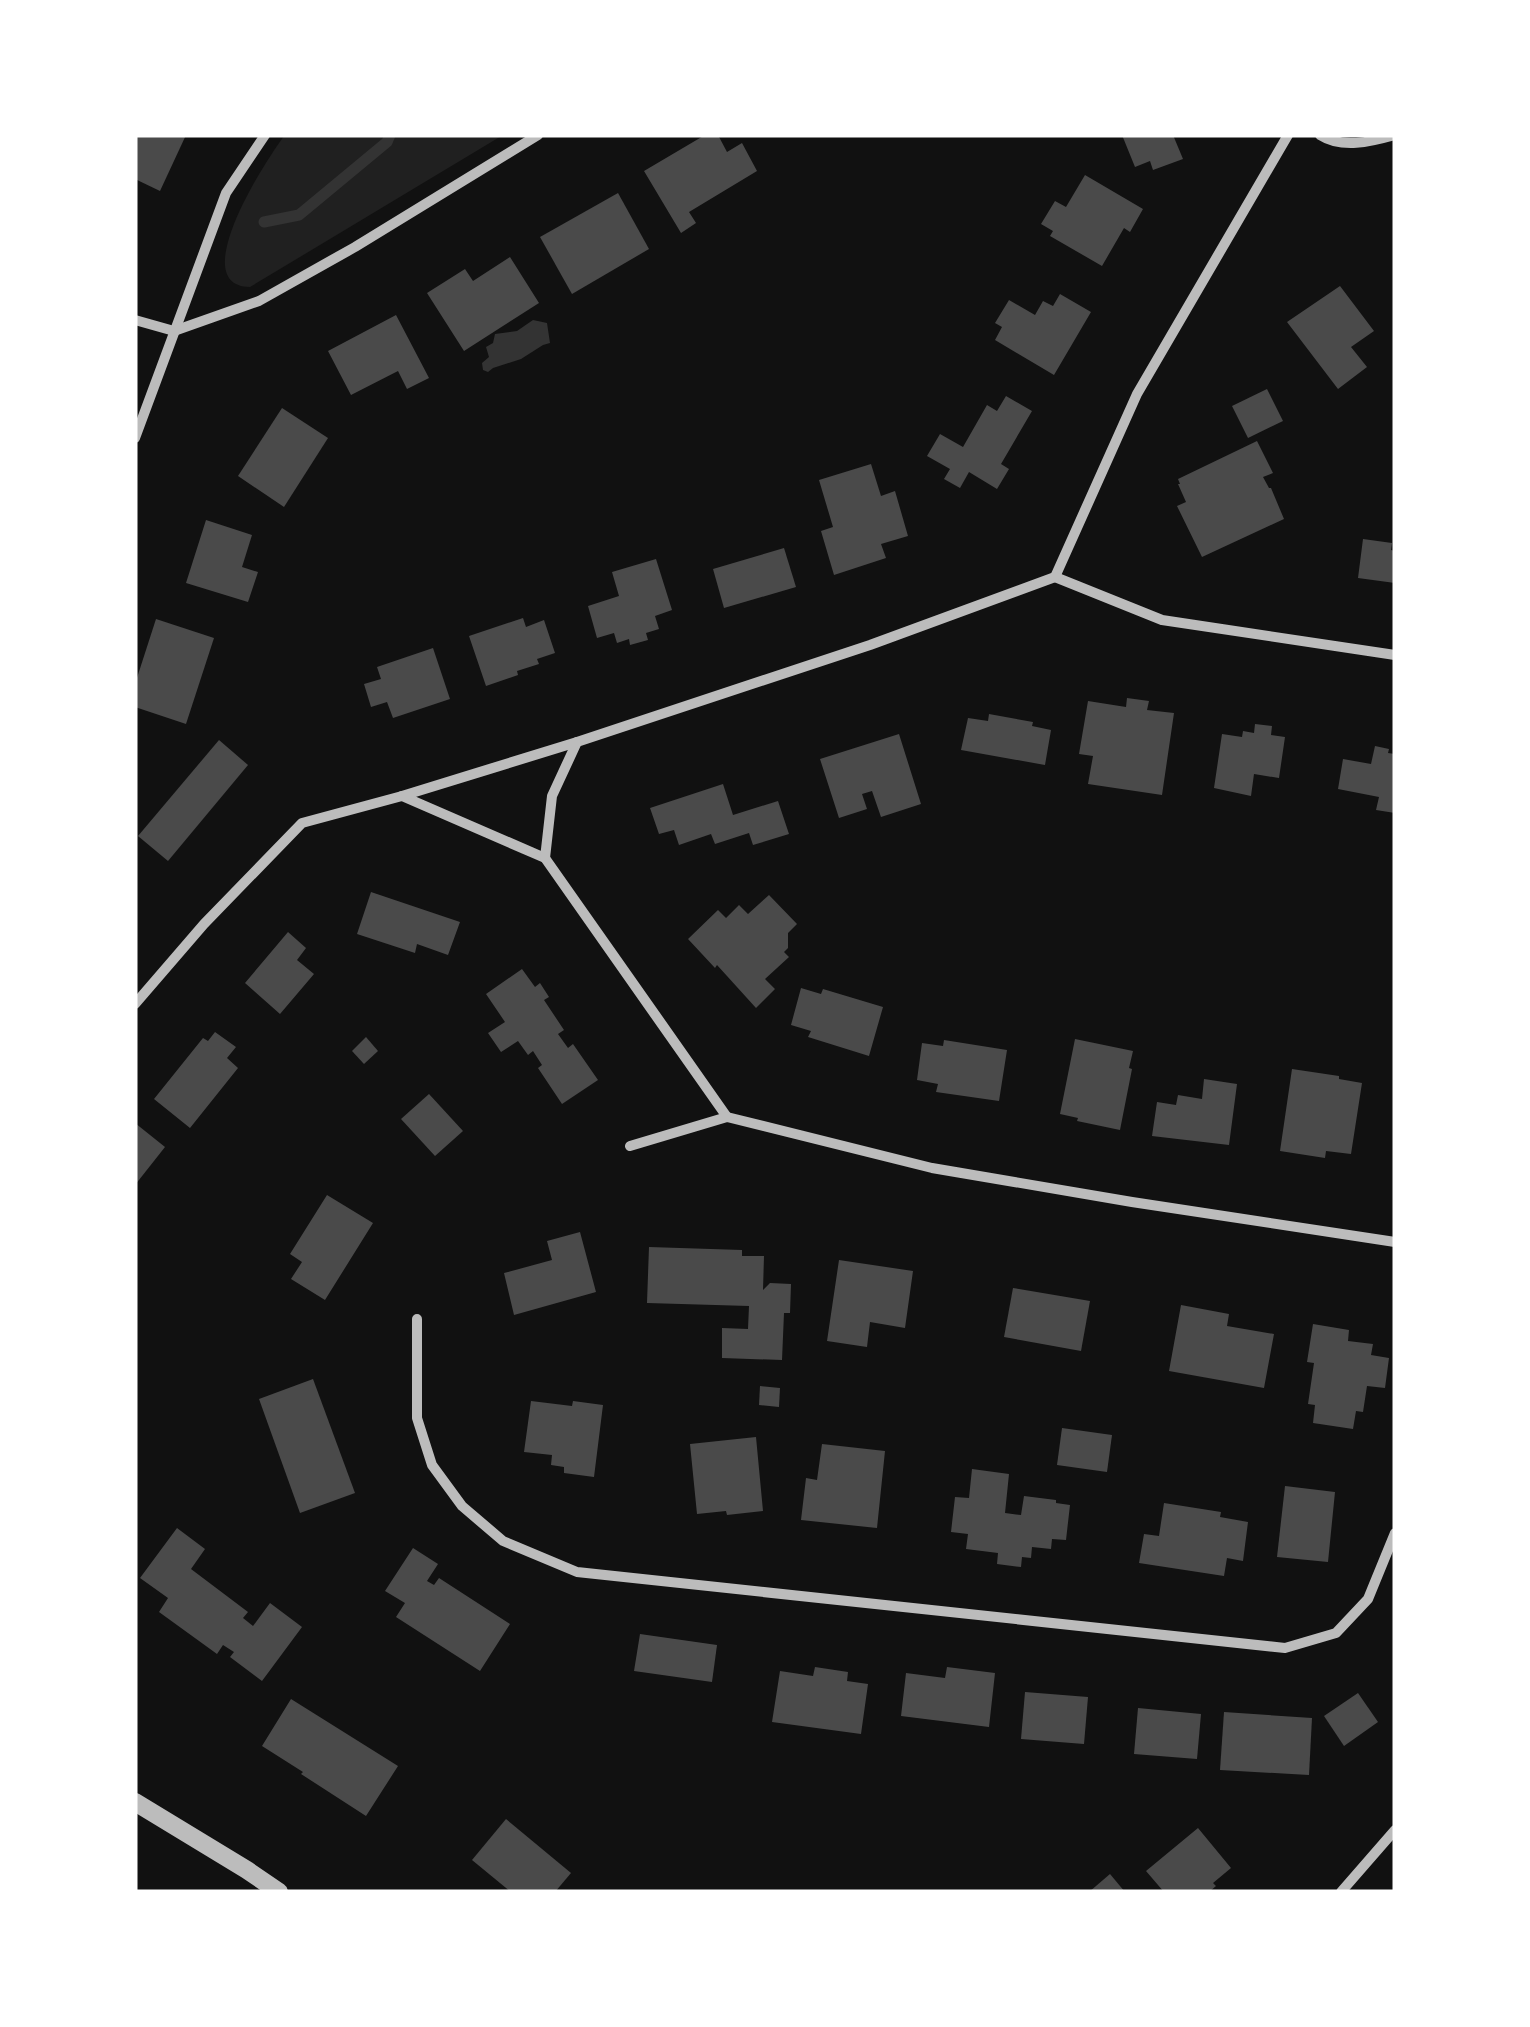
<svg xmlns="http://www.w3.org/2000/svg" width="1530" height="2027" viewBox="0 0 1530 2027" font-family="Signika,sans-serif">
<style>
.green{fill:#202020}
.water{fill:#333}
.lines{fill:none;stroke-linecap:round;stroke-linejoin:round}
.stream{stroke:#333;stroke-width:11}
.building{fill:#4a4a4a}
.minor{stroke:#bcbcbc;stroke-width:10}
.tertiary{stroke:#bcbcbc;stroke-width:18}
</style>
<rect width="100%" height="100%" fill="#111"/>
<!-- green -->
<path class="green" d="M285 135H503L250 287C184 286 267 158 285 135Z"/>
<!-- water -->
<path class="water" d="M533 320 547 323 550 343 543 345 521 359 493 368 488 372 483 370 482 363 489 357 486 347 493 343 495 334 517 331Z"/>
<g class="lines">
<!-- stream -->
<path class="stream" d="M264 222 299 215 387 142 390 135"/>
</g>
<!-- building -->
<g class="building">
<path d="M135 135H186L160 191 135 179Z"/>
<path d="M705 135H718L727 152 742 143 757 171 689 212 696 223 681 233 644 171Z"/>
<path d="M1122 135H1173L1183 159 1153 170 1150 161 1135 167Z"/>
<path d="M1085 175 1143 209 1130 232 1124 228 1102 266 1050 236 1053 231 1041 224 1055 201 1066 207Z"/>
<path d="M618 193 649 249 572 294 540 237Z"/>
<path d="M510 257 539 303 464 351 427 293 465 269 473 281Z"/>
<path d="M1340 286 1374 331 1351 347 1367 367 1338 389 1287 322Z"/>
<path d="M1060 294 1091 312 1054 375 995 340 1002 327 995 323 1009 300 1035 315 1043 301 1053 306Z"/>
<path d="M396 315 429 378 407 389 398 371 351 395 328 351Z"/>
<path d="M1267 389 1283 421 1248 438 1232 406Z"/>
<path d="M1006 396 1032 411 1001 464 1009 469 997 489 969 472 960 488 944 479 950 469 927 456 940 434 963 447 987 405 997 411Z"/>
<path d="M282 408 328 438 284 507 238 476Z"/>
<path d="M1257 441 1273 473 1263 477 1269 488H1271L1284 519 1202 557 1177 506 1186 502 1178 484H1180L1178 479Z"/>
<path d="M871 464 881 496 895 491 908 536 881 544 886 558 834 575 821 531 833 527 819 480Z"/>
<path d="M206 520 252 535 242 567 258 572 248 602 186 583Z"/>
<path d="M1363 539 1392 543 1391 550 1395 551V583L1358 578Z"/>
<path d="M784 548 796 587 724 608 713 569Z"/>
<path d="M656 559 672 610 655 616 659 629 646 633 648 640 630 645 629 639 617 643 614 633 597 638 588 606 619 596 612 572Z"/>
<path d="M523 618 526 627 544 620 555 653 537 659 539 664 517 671 518 675 486 686 469 636Z"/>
<path d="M156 619 214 638 186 724 135 707V684Z"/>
<path d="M433 648 450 699 393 718 387 702 371 707 364 684 381 679 377 667Z"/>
<path d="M1127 698 1149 701 1147 710 1174 713 1162 795 1088 784 1093 756 1079 754 1088 701 1126 707Z"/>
<path d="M989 714 1033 722 1032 726 1051 730 1045 765 961 750 968 718 988 721Z"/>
<path d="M1255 724 1272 726 1271 735 1285 737 1279 778 1254 774 1251 796 1214 788 1222 734 1242 737 1243 731 1254 733Z"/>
<path d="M899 734 921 804 881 817 872 791 862 794 867 809 839 818 820 759Z"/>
<path d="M219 740 248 765 168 861 138 836Z"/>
<path d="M1375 746 1389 749 1388 753 1395 754V813L1376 810 1379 797 1338 789 1343 759 1371 764Z"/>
<path d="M723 784 733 815 778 801 789 834 753 845 749 833 715 844 711 834 679 845 674 830 659 834 650 808Z"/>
<path d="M371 892 460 922 448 955 417 944 415 953 357 934Z"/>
<path d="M769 895 797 924 788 933V948L784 952 789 957 765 979 775 989 756 1008 727 976 717 965 715 968 688 939 718 910 726 918 739 905 748 914Z"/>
<path d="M288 932 306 948 297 960 314 974 280 1014 245 983Z"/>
<path d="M522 969 535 987 540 983 549 997 544 1000 564 1030 558 1034 568 1048 573 1044 598 1080 562 1104 538 1068 542 1065 533 1051 528 1055 518 1041 501 1052 488 1033 505 1022 486 994Z"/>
<path d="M801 988 821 994 823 989 883 1007 869 1056 808 1037 811 1031 791 1025Z"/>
<path d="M215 1032 236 1047 227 1058 238 1068 190 1128 154 1099 203 1038 208 1041Z"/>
<path d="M366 1037 378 1051 364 1064 352 1051Z"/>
<path d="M1075 1039 1133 1051 1129 1068 1132 1069 1120 1130 1077 1121 1078 1118 1060 1114Z"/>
<path d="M944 1040 1007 1050 999 1101 936 1092 938 1084 917 1080 922 1043 943 1046Z"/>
<path d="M1292 1069 1339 1076V1079L1362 1083 1351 1154 1326 1151 1325 1158 1280 1151Z"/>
<path d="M1204 1079 1237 1084 1229 1145 1152 1136 1157 1102 1176 1105 1178 1095 1202 1099Z"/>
<path d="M429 1094 463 1131 435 1156 401 1119Z"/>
<path d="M135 1123 165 1147 135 1185Z"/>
<path d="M327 1195 373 1223 325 1300 291 1279 302 1262 290 1254Z"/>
<path d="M580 1232 596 1292 514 1315 504 1273 552 1260 547 1241Z"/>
<path d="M649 1247 742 1250V1256H764L763 1290 770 1283 791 1284 790 1313H784L782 1360 722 1358V1328L748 1329 749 1306 647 1303Z"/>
<path d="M839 1260 913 1271 905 1328 870 1322 867 1347 827 1341Z"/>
<path d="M1013 1288 1090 1301 1081 1351 1004 1337Z"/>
<path d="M1181 1305 1229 1314 1227 1326 1274 1334 1264 1388 1169 1371Z"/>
<path d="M1313 1324 1349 1330 1348 1341 1373 1344 1371 1355 1389 1358 1385 1388 1367 1386 1363 1412 1356 1411 1353 1429 1313 1423 1315 1405 1308 1404 1314 1363 1307 1362Z"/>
<path d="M313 1379 355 1493 300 1513 259 1399Z"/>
<path d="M760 1386 780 1388 779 1407 759 1405Z"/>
<path d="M531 1401 572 1406 573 1401 603 1405 594 1477 564 1473V1467L551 1465 552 1455 524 1452Z"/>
<path d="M1062 1428 1112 1435 1107 1472 1057 1465Z"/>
<path d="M756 1437 763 1511 727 1515 726 1511 697 1514 690 1444Z"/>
<path d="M822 1444 885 1451 877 1528 801 1520 806 1478 817 1480Z"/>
<path d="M972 1469 1009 1474 1005 1513 1021 1515 1024 1496 1056 1500V1503L1070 1505 1066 1540 1052 1539 1051 1549 1032 1547 1031 1558 1022 1557 1021 1567 997 1564 998 1553 966 1549 968 1534 951 1532 955 1497 969 1498Z"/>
<path d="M1285 1486 1335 1492 1328 1562 1277 1557Z"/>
<path d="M1164 1503 1221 1512 1220 1517 1248 1522 1243 1561 1227 1558 1224 1576 1139 1563 1144 1534 1159 1536Z"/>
<path d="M177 1528 205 1549 191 1569 248 1612 243 1618 253 1626 270 1603 302 1627 262 1681 230 1657 234 1652 223 1645 217 1654 159 1612 168 1598 140 1578Z"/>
<path d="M413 1548 438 1564 427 1581 434 1585 439 1578 510 1624 480 1671 396 1617 405 1603 385 1591Z"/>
<path d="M640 1634 717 1645 712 1682 634 1671Z"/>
<path d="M815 1667 848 1672 847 1681 868 1684 861 1734 772 1722 780 1671 813 1676Z"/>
<path d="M947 1667 995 1673 989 1727 901 1716 906 1673 945 1678Z"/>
<path d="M1025 1692 1088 1697 1084 1744 1021 1739Z"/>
<path d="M1358 1693 1378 1722 1344 1746 1324 1716Z"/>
<path d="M291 1699 398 1766 366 1816 301 1774 303 1772 262 1746Z"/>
<path d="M1138 1708 1201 1714 1197 1759 1134 1754Z"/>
<path d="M1224 1712 1312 1718 1309 1775 1220 1770Z"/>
<path d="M506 1819 571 1873 555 1892H511L472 1860Z"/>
<path d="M1198 1828 1231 1868 1213 1883 1216 1886 1209 1892H1164L1146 1871Z"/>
<path d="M1110 1874 1125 1892H1089Z"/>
</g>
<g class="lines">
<!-- minor -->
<g class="minor">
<path d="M1320 135C1342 149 1370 142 1395 135"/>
<path d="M135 320 174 331 259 301 355 247 538 135"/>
<path d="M135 438 226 193 265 135"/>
<path d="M1055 577 1137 394 1288 135"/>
<path d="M1055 577 1162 620 1395 655"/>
<path d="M402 796 545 858 727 1117"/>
<path d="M545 858 552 796 577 742"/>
<path d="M135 1004 204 924 302 823 402 796 577 742 870 645 1055 577"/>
<path d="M630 1146 727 1117 932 1168 1132 1202 1395 1242"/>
<path d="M417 1319V1418L432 1465 462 1506 503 1541 577 1572 1285 1648 1336 1633 1368 1599 1395 1533"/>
<path d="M1341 1892 1395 1830"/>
</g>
<!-- tertiary -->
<path class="tertiary" d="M135 1802 247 1870 279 1892"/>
</g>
<!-- border -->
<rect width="1530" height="2027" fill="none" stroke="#ffffff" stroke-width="275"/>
</svg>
